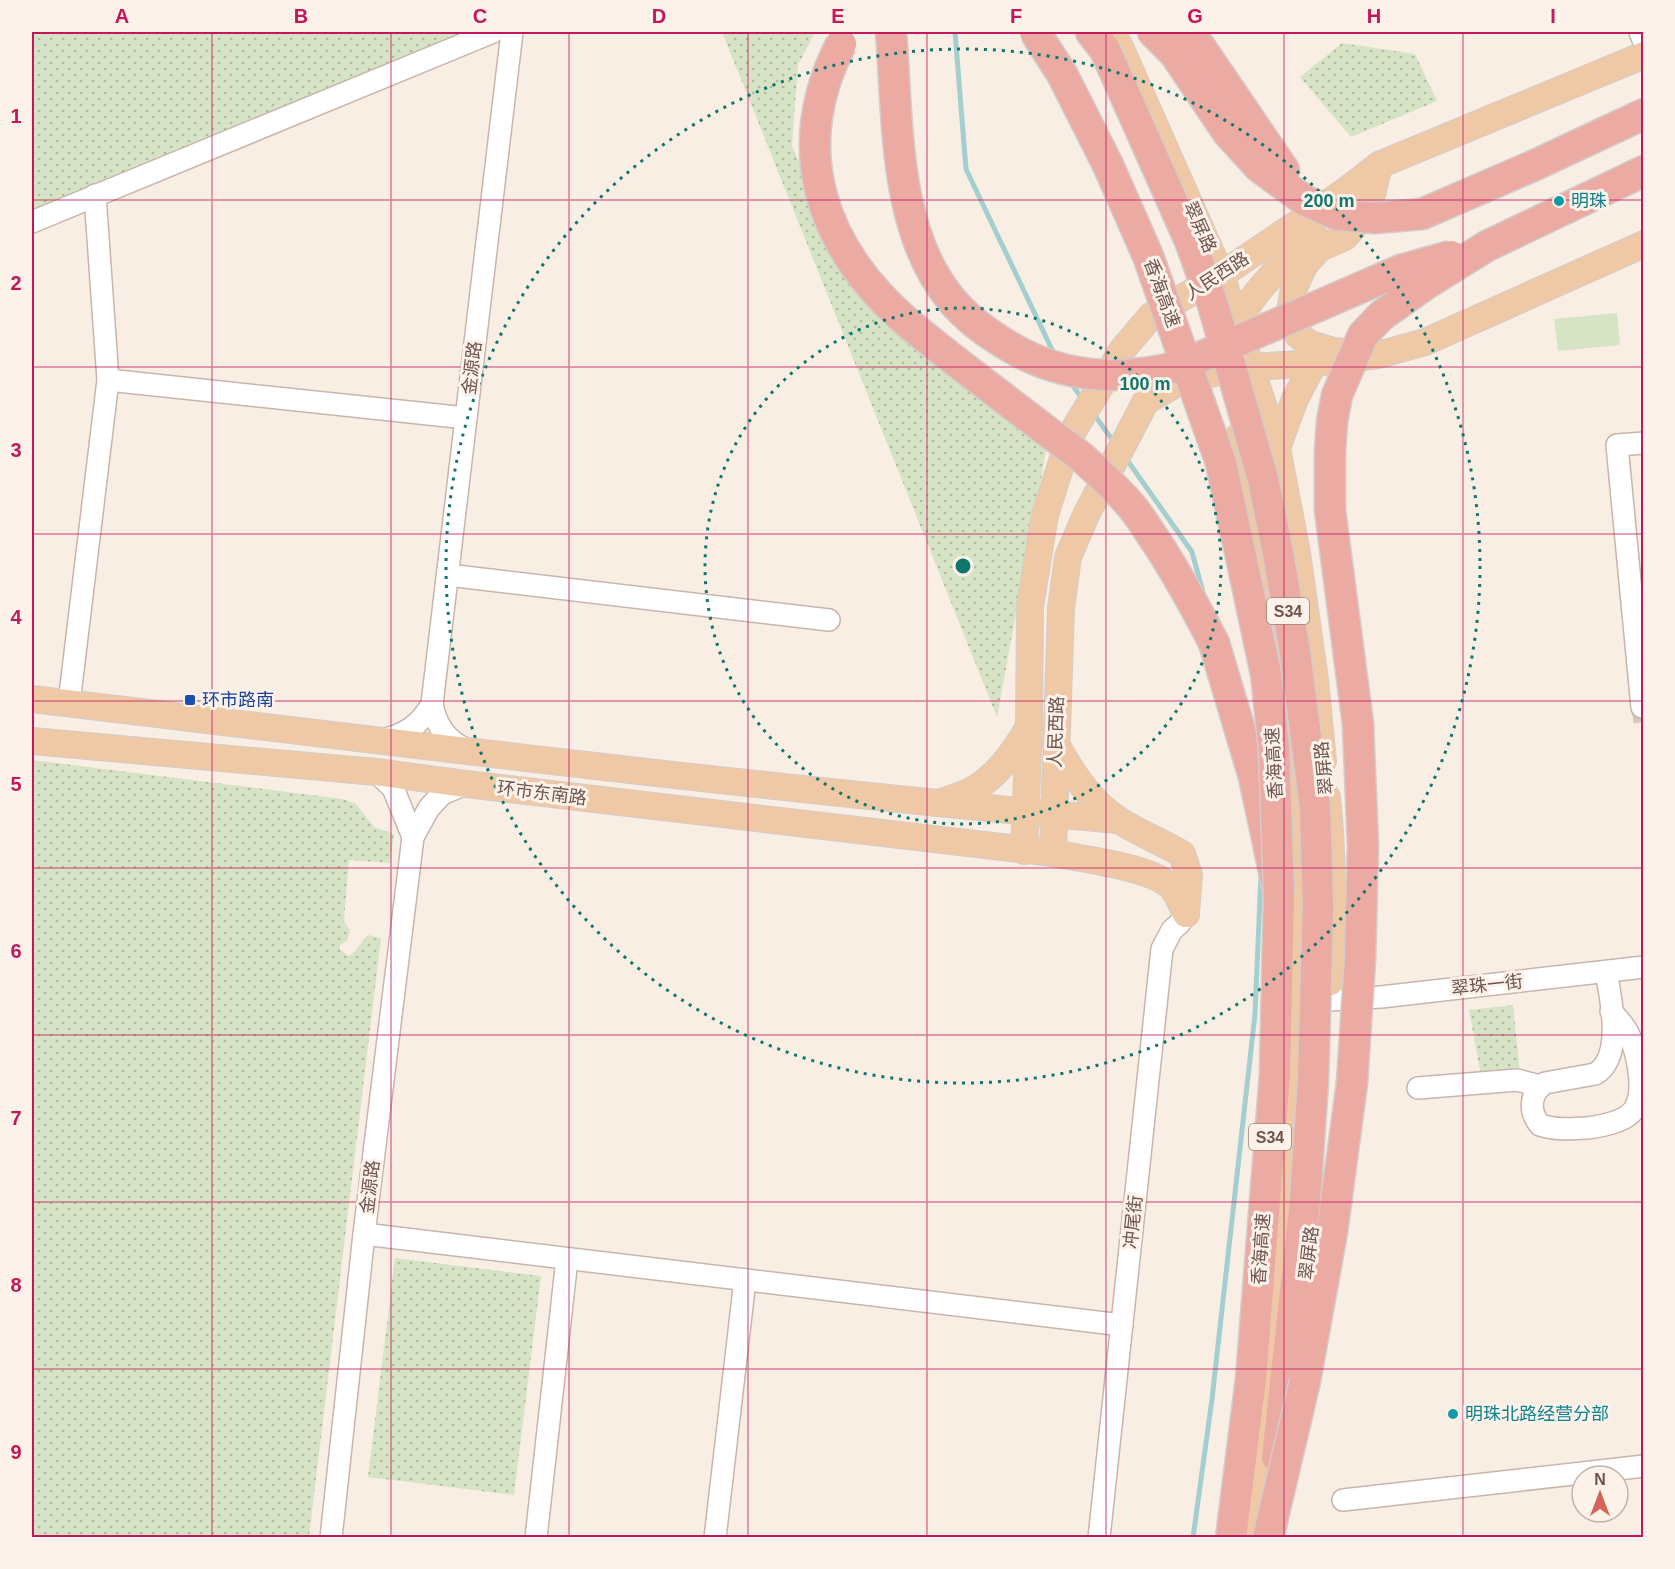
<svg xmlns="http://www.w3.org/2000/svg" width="1675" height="1569" viewBox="0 0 1675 1569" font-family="Arial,'Noto Sans SC',sans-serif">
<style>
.grass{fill:url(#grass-dots)}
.park{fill:#d6e4c5}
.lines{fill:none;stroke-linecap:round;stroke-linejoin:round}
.stream{stroke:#a3cfd0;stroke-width:5}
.minor-tunnel{stroke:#d6c8be;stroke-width:21;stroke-dasharray:21 10;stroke-linecap:butt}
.minor-casing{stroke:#c8b5ac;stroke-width:24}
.major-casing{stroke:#d4ccca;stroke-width:28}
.highway-casing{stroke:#d4ccca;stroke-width:33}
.minor{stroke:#fff;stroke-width:21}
.major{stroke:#efc9a5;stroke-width:26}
.highway{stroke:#ebaba3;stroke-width:30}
.highway-bridge-casing{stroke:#d4ccca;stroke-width:33;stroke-linecap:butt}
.highway-bridge{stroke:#ebaba3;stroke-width:30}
.grid{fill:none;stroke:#c2185b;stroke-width:1.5;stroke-opacity:0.55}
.ring{fill:none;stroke:#0f766e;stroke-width:3;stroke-dasharray:3 6}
.culture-dot{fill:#0f9aa8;stroke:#fcf2ea;stroke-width:2}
.transit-dot{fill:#1a4fb4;stroke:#fcf2ea;stroke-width:2}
.labels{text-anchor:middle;stroke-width:6;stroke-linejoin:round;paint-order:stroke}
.shield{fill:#fcf2ea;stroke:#99837c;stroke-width:1.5}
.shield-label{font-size:16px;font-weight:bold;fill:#6e544d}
.culture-label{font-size:18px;fill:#0d838f;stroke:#fcf2ea;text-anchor:start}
.street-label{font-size:18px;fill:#6e544d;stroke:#fcf2ea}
.transit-label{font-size:18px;fill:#164399;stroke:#fcf2ea;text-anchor:start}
.centre{fill:#0f766e;stroke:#fcf2ea;stroke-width:3}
.ring-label{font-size:18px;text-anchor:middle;font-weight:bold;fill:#0f766e;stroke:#fcf2ea;stroke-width:6;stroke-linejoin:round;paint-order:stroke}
.neatline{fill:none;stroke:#c2185b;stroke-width:2}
.grid-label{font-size:20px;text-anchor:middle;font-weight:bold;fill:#c2185b}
</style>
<defs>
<pattern id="grass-dots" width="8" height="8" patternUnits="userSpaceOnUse" patternTransform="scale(1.5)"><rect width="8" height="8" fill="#d6e4c5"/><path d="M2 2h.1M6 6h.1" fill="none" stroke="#b2bba2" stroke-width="1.8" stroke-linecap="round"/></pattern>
</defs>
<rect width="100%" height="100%" fill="#f9eee4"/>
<!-- grass -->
<g class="grass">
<path d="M32 32H465L32 213Z"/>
<path d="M722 32H815L798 65 792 145 833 245 1048 441 997 717Z"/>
<path d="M1342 43 1415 54 1437 101 1351 137 1300 77Z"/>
<path d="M32 760 343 799 356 804 374 827 394 834 390 863 349 860 344 921 350 931 347 941 340 945V950L349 956C358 950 360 942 368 935L381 938 309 1537H32Z"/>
<path d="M1513 1005 1520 1073 1481 1076 1469 1010Z"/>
<path d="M395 1258 541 1276 514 1495 368 1477Z"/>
</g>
<!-- park -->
<path class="park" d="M1617 313 1620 345 1558 351 1554 319Z"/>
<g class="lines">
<!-- stream -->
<g class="stream">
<path d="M955 32 966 169 1055 356"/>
<path d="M1070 382 1084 401"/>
<path d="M1093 413 1116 445"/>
<path d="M1125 457 1192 552 1204 596"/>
<path d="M1193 1538 1212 1399 1255 1014 1261 874"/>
</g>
<!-- minor-tunnel -->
<path class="minor-tunnel" d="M1642 707 1644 722"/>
<!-- minor casing -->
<g class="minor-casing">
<g id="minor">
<path d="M1640 32 1644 42"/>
<path d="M95 195 108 380 466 418"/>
<path d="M32 222 493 32"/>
<path d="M448 575 829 620"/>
<path d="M69 703 108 380"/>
<path d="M432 704 512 32"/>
<path d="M1642 707 1617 445 1644 443"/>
<path d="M381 740C405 735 420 725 432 704 436 726 447 742 468 750"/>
<path d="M376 772 393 788 413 837"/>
<path d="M1606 972C1611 998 1624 1058 1595 1074L1545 1083C1529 1093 1529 1112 1540 1125 1555 1130 1572 1129 1587 1128 1602 1126 1629 1122 1636 1106 1645 1088 1637 1050 1628 1033 1624 1025 1617 1018 1611 1011"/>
<path d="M1330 1000 1381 997 1644 967"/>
<path d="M1418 1088 1517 1080 1540 1086"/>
<path d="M364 1234 1122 1325"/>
<path d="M1343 1500 1644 1466"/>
<path d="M331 1538 364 1234 413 837 429 808 442 794 466 784"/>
<path d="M536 1538 567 1259"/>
<path d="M715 1538 745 1280"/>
<path d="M1099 1538 1162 949 1172 930 1179 924 1186 914"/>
</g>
</g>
<!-- major casing -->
<g class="major-casing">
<g id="major">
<path d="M1112 32 1120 47 1221 275 1277 448 1297 553 1315 680 1323 761"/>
<path d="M1233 332C1246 298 1287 259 1313 233"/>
<path d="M1348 352 1333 351 1310 344 1298 335 1290 311 1294 288 1305 264 1320 248 1345 237 1357 223 1372 195 1379 165"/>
<path d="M1237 438 1269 593 1293 772 1296 893 1295 1008 1290 1140 1269 1380 1249 1538"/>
<path d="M1277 448 1295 399 1314 363"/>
<path d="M32 699C393 742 755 788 1118 820"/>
<path d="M32 741 376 772 466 784 1053 853C1081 859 1155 867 1173 889 1178 895 1182 906 1186 914"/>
<path d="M1056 744C1072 773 1089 800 1117 819 1137 832 1161 842 1182 854L1189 875 1186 914"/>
<path d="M1327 797C1334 859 1333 920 1330 982"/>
<path d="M944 801C953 798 963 795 971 791 998 776 1014 752 1029 727"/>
<path d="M1024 851 1029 727 1030 607 1045 515 1070 436 1123 349 1151 316 1221 275 1344 192 1379 165 1644 55"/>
<path d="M1053 853 1061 608 1068 557 1086 515 1146 401 1179 382 1218 372 1253 367 1314 363 1378 355 1425 342 1644 244"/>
</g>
</g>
<!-- highway casing -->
<g class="highway-casing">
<g id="highway">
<path d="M1091 32 1105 50"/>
<path d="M1153 32 1175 54 1228 133 1259 167 1304 200"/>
<path d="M1190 32 1284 170"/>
<path d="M1535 165 1644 114"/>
<path d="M1487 246 1644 171"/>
<path d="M1214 643 1254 777 1279 895 1275 1074 1251 1379 1231 1538"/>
<path d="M1305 1381 1332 1232 1352 1083"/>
<path d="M1277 1457 1305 1200"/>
</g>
</g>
<!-- minor -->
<use href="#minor" class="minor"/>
<!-- major -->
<use href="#major" class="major"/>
<!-- highway -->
<use href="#highway" class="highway"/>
<!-- highway-bridge casing -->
<g class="highway-bridge-casing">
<g id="highway-bridge">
<path d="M891 32C898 117 893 228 950 298 969 322 995 339 1021 353 1071 379 1127 380 1180 366L1401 270 1451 256"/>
<path d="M1035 32 1062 74 1108 165 1148 256 1221 463 1266 674 1274 749 1279 895"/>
<path d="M841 44C787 150 821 248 908 323 952 360 999 394 1044 429 1058 440 1074 450 1087 462 1102 476 1119 491 1132 507 1140 516 1146 527 1153 537 1176 571 1195 607 1214 643"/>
<path d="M1105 50 1190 241 1213 305 1263 479 1278 553 1295 652 1315 807 1318 906 1313 1081 1305 1200"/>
<path d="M1304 200 1338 215 1375 218 1422 214 1535 165"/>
<path d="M1352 1083 1360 960 1363 846 1358 724 1330 510V452L1332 422 1337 395 1363 335 1381 316 1426 284 1487 246"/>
<path d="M1268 1538 1305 1381"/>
</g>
</g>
<!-- highway-bridge -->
<use href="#highway-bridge" class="highway-bridge"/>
</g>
<!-- grid -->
<path class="grid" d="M212 32V1538M391 32V1538M569 32V1538M748 32V1538M927 32V1538M1106 32V1538M1284 32V1538M1463 32V1538M32 200H1644M32 367H1644M32 534H1644M32 701H1644M32 868H1644M32 1035H1644M32 1202H1644M32 1369H1644"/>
<!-- distance rings -->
<g class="ring">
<circle cx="963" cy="566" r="258"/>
<circle cx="963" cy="566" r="517"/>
</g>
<!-- markers -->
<g class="culture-dot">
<circle cx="1559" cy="201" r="6"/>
<circle cx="1453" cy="1414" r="6"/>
</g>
<rect class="transit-dot" x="184" y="694" width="12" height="12" rx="3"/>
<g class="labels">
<!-- shield labels -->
<g class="shield">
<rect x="1267" y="598" width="42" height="26" rx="4.5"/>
<rect x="1249" y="1124" width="42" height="26" rx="4.5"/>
</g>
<g class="shield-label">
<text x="1288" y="617">S34</text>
<text x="1270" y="1143">S34</text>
</g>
<!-- culture labels -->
<g class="culture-label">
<text x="1571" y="207">明珠</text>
<text x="1465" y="1420">明珠北路经营分部</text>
</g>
<!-- street labels -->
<g class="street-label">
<text transform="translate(1200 227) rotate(66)" y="6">翠屏路</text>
<text transform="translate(1217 276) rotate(-33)" y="6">人民西路</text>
<text transform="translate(1162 293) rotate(70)" y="6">香海高速</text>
<text transform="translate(472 368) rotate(-83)" y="6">金源路</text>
<text transform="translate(1056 732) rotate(-88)" y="6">人民西路</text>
<text transform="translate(1274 763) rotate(-93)" y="6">香海高速</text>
<text transform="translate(1324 768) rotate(-96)" y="6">翠屏路</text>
<text transform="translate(542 793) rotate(7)" y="6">环市东南路</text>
<text transform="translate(1487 985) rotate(-6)" y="6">翠珠一街</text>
<text transform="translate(370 1187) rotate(-83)" y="6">金源路</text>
<text transform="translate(1133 1222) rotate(-84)" y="6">冲尾街</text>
<text transform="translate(1261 1249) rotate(-86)" y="6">香海高速</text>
<text transform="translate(1309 1253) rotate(-83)" y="6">翠屏路</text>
</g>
<!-- transit labels -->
<g class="transit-label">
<text x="202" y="706">环市路南</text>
</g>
</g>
<circle cx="963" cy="566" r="9" class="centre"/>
<g class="ring-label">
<text x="1329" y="207">200 m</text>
<text x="1145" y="390">100 m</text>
</g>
<!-- border -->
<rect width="1675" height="1569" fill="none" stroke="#fcf2ea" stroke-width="66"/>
<!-- north arrow -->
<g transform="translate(1600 1494)"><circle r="28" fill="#fcf2ea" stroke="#c3b3ab" stroke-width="1.5"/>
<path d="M0-4.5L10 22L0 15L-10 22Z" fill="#d36259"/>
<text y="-9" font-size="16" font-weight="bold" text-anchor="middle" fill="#6e544d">N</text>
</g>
<rect x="33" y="33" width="1609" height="1503" class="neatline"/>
<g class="grid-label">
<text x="122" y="23">A</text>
<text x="301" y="23">B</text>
<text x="480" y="23">C</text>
<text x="659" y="23">D</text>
<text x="838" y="23">E</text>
<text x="1016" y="23">F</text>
<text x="1195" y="23">G</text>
<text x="1374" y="23">H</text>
<text x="1553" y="23">I</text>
<text x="16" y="123">1</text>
<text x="16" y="290">2</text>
<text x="16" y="457">3</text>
<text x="16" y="624">4</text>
<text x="16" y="791">5</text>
<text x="16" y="958">6</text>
<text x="16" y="1125">7</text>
<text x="16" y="1292">8</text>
<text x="16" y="1459">9</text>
</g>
</svg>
